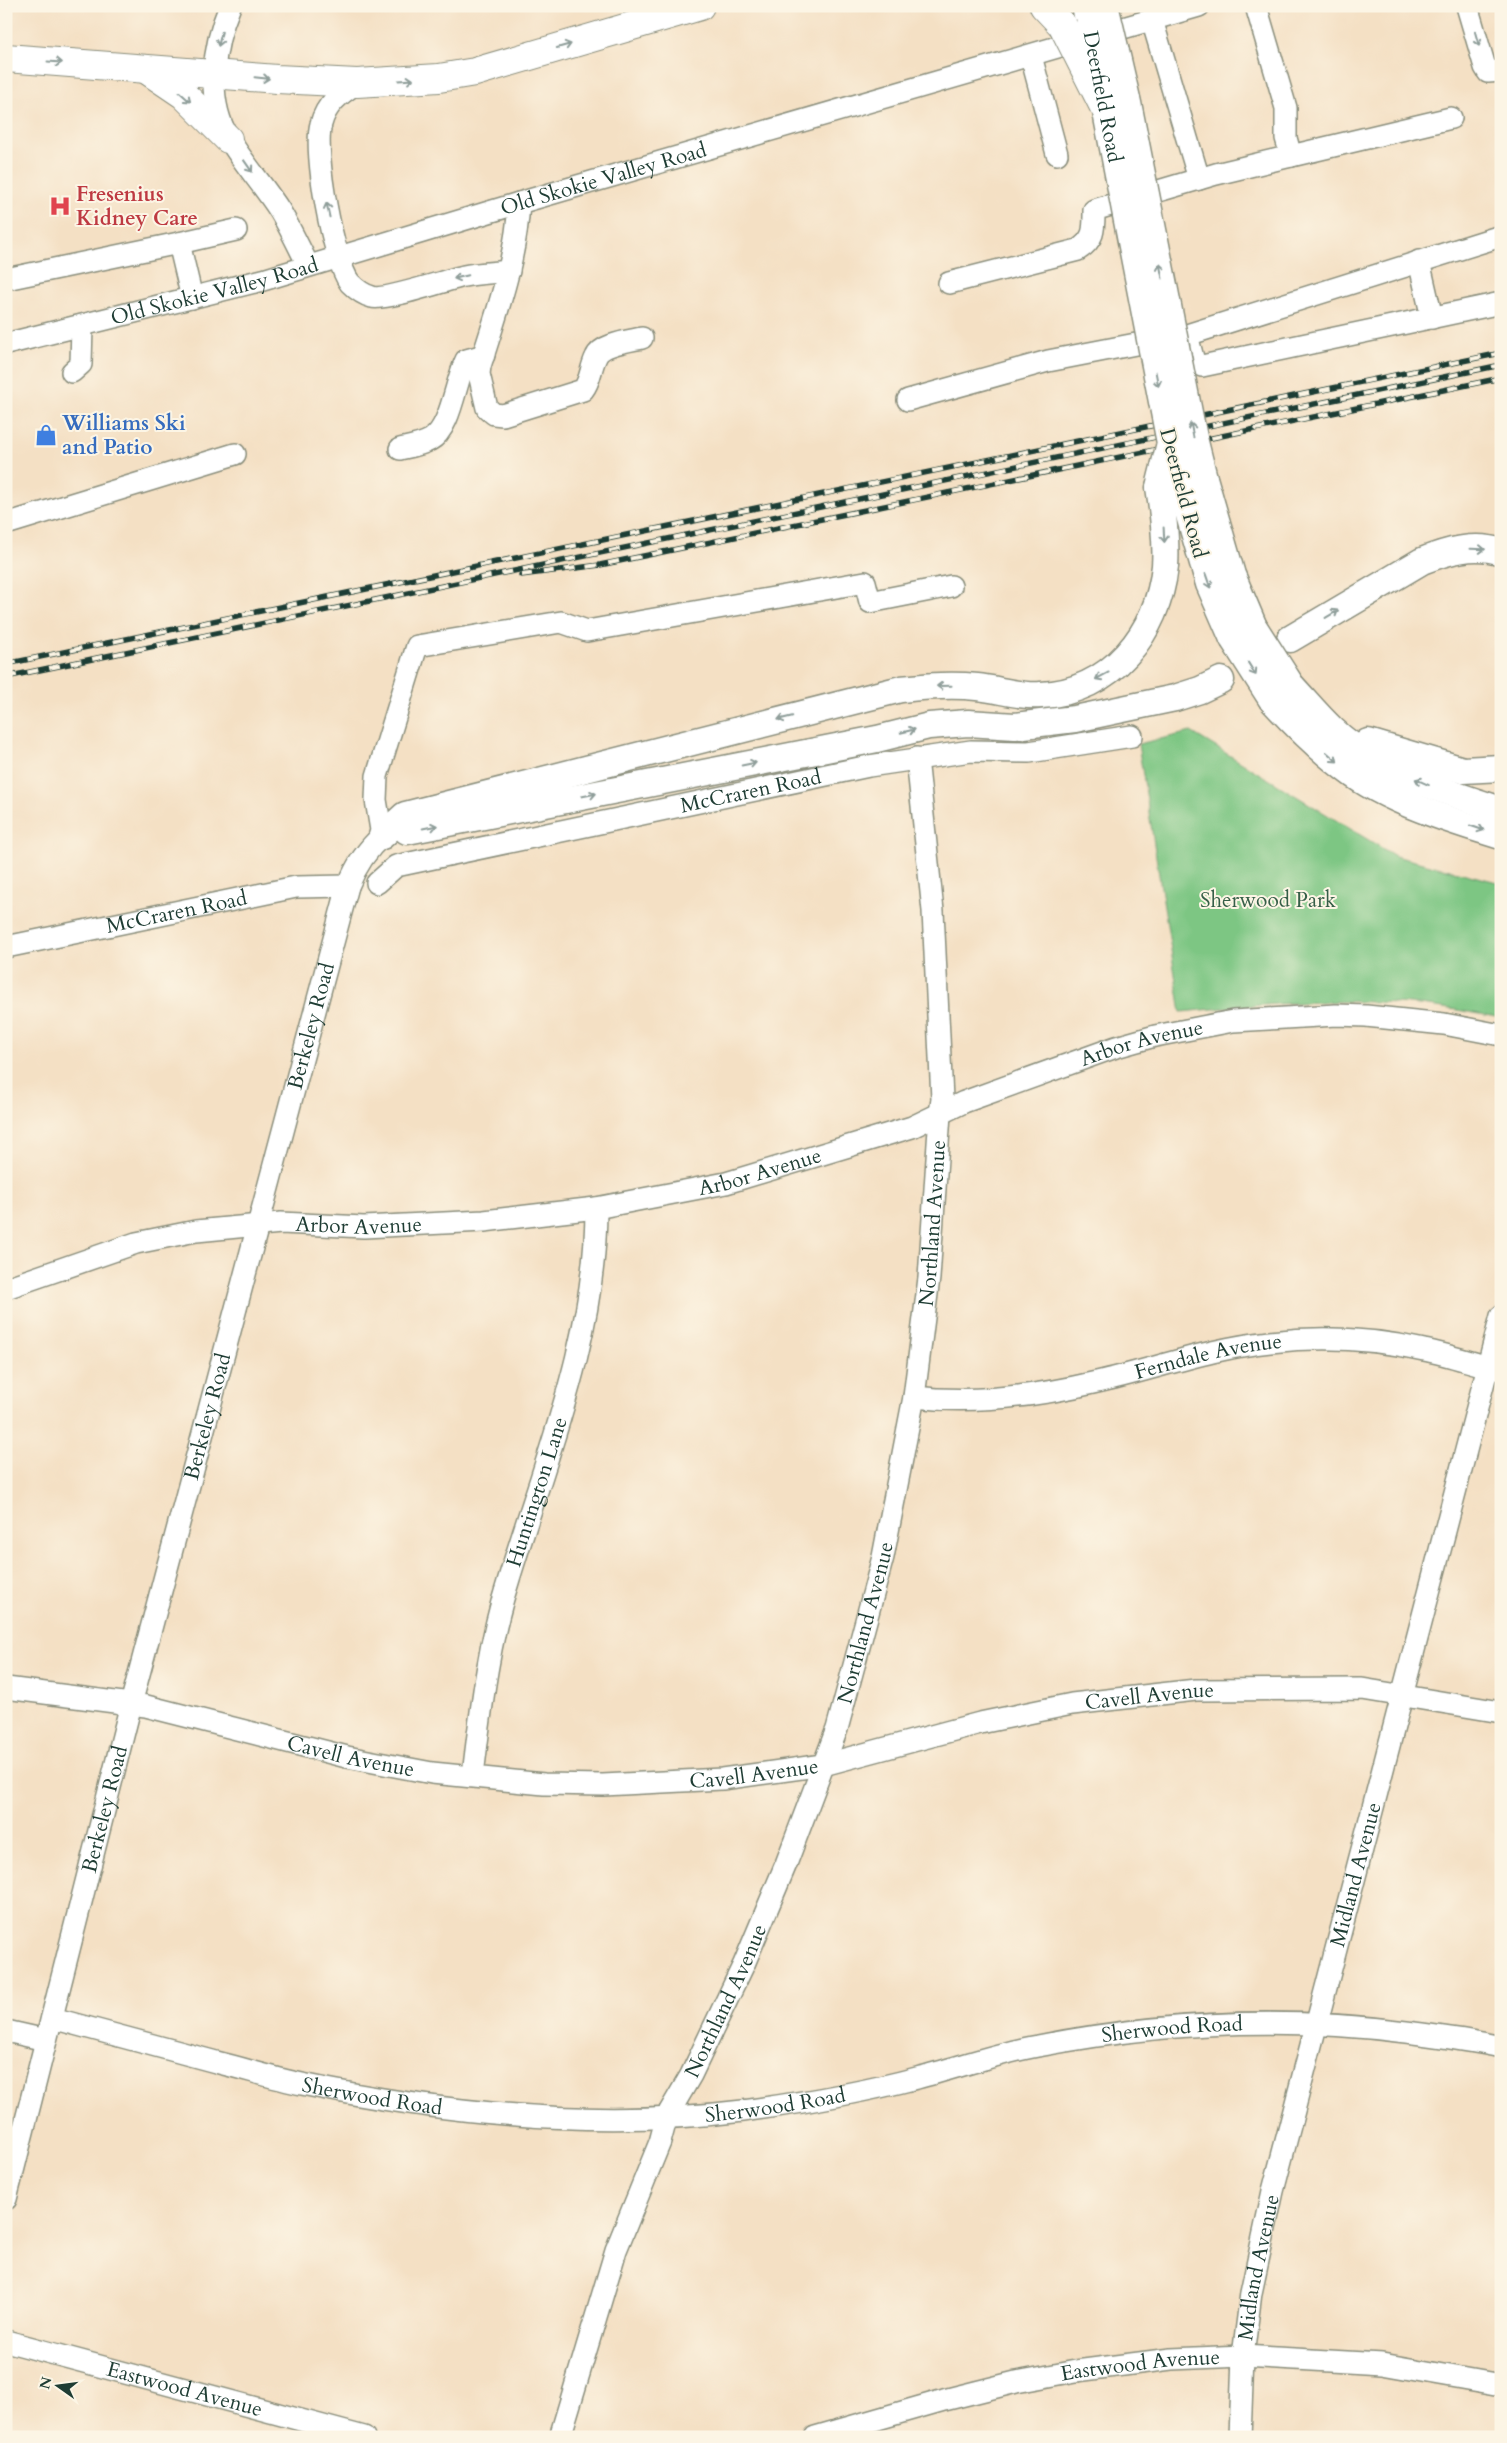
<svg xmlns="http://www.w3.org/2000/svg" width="1507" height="2443" viewBox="0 0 1507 2443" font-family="Cardo,serif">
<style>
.green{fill:#7dc683;stroke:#4e825c}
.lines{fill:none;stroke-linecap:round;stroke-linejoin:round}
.minor-casing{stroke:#8a8e7c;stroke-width:24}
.major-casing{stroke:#8a8e7c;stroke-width:29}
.highway-casing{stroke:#8a8e7c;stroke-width:30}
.minor{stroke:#fff;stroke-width:21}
.major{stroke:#fff;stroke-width:26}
.highway{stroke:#fff;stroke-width:28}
.rail-casing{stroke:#1f3d34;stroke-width:5.5}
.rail{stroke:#fcf5e5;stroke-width:4;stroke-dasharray:11;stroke-linecap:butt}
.major-bridge-casing{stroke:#8a8e7c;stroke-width:29;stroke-linecap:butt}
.highway-bridge-casing{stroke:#8a8e7c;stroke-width:30;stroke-linecap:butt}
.major-bridge{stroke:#fff;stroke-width:26}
.highway-bridge{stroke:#fff;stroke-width:28}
.oneway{stroke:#8f9e9a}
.labels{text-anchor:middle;stroke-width:4;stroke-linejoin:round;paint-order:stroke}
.street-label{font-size:21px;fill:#1f3d34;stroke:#fcf5e5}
.health-label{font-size:21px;font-weight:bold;fill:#be3a42;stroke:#fcf5e5;text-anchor:start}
.shop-label{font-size:21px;font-weight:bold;fill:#366cbe;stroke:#fcf5e5;text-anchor:start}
.park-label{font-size:21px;fill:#365f48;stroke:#fcf5e5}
</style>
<rect width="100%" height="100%" fill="#fcf5e5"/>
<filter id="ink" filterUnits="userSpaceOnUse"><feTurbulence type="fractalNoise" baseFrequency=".02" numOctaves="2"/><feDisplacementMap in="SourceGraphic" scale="10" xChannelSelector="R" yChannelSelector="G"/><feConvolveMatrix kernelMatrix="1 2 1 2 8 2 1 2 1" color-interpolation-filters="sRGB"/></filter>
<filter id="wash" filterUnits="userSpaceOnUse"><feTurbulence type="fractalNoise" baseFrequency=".0096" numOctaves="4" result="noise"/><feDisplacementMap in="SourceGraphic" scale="20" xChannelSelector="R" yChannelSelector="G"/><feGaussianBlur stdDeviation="1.12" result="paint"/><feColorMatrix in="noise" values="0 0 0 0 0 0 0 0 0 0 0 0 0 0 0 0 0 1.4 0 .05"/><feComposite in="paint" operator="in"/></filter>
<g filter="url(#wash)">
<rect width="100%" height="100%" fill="#f4e0c4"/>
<!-- green -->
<path class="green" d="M1191 732 1395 856 1501 883V1018C1460 1010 1418 1003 1376 1002 1310 1000 1245 1006 1181 1012L1138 744Z"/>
</g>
<g filter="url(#ink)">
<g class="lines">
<!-- minor casing -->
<g class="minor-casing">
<g id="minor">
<path d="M230 6C213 46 205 100 229 139 244 164 264 186 280 211 290 228 299 247 308 265"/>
<path d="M1256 6 1286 108V138L1291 156 1451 118"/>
<path d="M1467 6 1485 67 1488 72 1501 71"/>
<path d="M1152 20 1199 179"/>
<path d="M1031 56 1057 154"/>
<path d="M357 83C340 94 326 104 321 124 313 151 333 261 350 283 356 289 364 295 372 297 385 301 446 280 464 276 478 273 494 273 509 271"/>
<path d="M519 203C516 260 497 312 480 366L479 374 487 408 494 414 503 415 583 390C591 380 590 369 596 357 601 344 629 341 642 338"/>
<path d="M1501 236 1187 335 1194 362 1202 366 1501 303"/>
<path d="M179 243 236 230"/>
<path d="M1419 261 1432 318"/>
<path d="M6 279 179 243 192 298"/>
<path d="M949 283 1078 250C1095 239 1094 229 1094 210L1216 174 1291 156"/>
<path id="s1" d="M6 344 263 280 519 203 1199 6"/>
<path d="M72 372 81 364 82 326"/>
<path d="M908 400 1048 361 1167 338"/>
<path d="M400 449C409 447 421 445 430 440 451 429 455 382 466 360L484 355"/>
<path d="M6 524 235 454"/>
<path id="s2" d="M377 883 396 866 869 766 971 751 1029 752 1132 736"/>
<path id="s3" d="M6 947 296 887 348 886"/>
<path id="s4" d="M6 1288 136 1243 196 1231 281 1223 364 1227 484 1221 596 1208 726 1183 912 1127 964 1102 1116 1047 1155 1036 1233 1021 1336 1015 1366 1016 1444 1024 1501 1035"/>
<path id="s5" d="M914 1397C974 1404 1038 1396 1097 1382 1155 1369 1211 1348 1270 1342 1320 1336 1375 1339 1424 1350 1450 1355 1475 1364 1501 1370"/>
<path id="s6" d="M6 1688 146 1706 347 1757 432 1773 544 1784 603 1785 722 1779 823 1765 980 1723 1072 1704 1196 1690 1362 1689 1501 1712"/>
<path id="s7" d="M473 1775C481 1710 488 1644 508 1582 545 1459 596 1339 596 1208"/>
<path id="s8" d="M52 2018C107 2033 161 2047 216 2062 245 2069 273 2078 302 2084 446 2114 596 2129 743 2111 801 2103 860 2093 917 2078 957 2068 997 2053 1038 2046 1161 2022 1283 2016 1406 2032 1438 2036 1470 2040 1501 2047"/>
<path d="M6 2031 46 2040"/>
<path id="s9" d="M6 2199 131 1704 348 886C356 866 366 850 382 836L376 800 377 776 417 646 561 622 587 631 865 582 870 602 951 586"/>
<path id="s10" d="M6 2341 364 2437"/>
<path id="s11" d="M560 2437 616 2250 660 2142 667 2116 691 2075 744 1964 786 1864 837 1729 883 1557 914 1397 929 1278 940 1114 942 1099 933 911 917 758"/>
<path id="s12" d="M815 2437 944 2400 1016 2382 1076 2371 1171 2359 1243 2356 1382 2364 1501 2385"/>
<path id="s13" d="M1240 2437 1243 2356 1251 2293 1273 2191 1501 1316"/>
</g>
</g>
<!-- major casing -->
<g class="major-casing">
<g id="major">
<path d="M1085 6 1089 24"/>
<path d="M1204 478 1232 575 1254 627"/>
<path d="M1180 484 1209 584 1233 639"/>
<path d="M1290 639 1422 561C1447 551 1475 543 1501 552"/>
<path d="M1291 685C1305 700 1318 716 1333 730 1379 772 1443 791 1501 810"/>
<path d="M1272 700C1295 725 1320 750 1347 770 1385 800 1454 822 1501 836"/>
<path d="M1368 742 1463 770 1501 768"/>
<path d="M407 831 877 739 929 726 968 723 1015 726 1075 719 1175 698 1200 690 1221 680"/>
<path d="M382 836 405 815 901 689C927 686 951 684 977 687 998 689 1020 697 1041 695 1111 692 1158 633 1165 566 1167 540 1163 512 1159 487"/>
</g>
</g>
<!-- highway casing -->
<g class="highway-casing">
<g id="highway">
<path d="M1044 6 1063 26"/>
<path d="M6 58 277 79 357 83 439 78 475 72 700 6"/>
<path d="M147 70 184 95 228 139"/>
</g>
</g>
<!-- minor -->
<use href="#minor" class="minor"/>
<!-- major -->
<use href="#major" class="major"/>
<!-- highway -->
<use href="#highway" class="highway"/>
<!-- rail casing -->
<g class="rail-casing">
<g id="rail">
<path d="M521 575 600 565 1501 378"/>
<path d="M6 664 1501 353"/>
<path d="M6 677 1501 365"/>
</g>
</g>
<!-- rail -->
<use href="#rail" class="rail"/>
<!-- major-bridge casing -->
<g class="major-bridge-casing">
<g id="major-bridge">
<path d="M1106 9 1128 103 1194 438 1204 478"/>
<path id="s14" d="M1089 24 1170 443 1180 484"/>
<path d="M1159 487 1169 447"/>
<path d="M1254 627 1291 685"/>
<path d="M1233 639 1272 700"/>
</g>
</g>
<!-- highway-bridge casing -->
<g class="highway-bridge-casing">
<path id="highway-bridge" d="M1063 26 1104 107"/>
</g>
<!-- major-bridge -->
<use href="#major-bridge" class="major-bridge"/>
<!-- highway-bridge -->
<use href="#highway-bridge" class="highway-bridge"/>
</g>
<!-- one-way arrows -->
<defs><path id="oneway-shaft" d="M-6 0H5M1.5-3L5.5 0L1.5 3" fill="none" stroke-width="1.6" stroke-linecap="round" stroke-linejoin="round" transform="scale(1.25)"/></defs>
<g class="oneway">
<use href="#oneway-shaft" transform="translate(220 39) rotate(104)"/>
<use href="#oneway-shaft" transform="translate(1477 39) rotate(74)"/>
<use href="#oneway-shaft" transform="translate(564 46) rotate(-16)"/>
<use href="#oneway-shaft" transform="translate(55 62) rotate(4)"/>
<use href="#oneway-shaft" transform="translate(262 78) rotate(6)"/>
<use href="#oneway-shaft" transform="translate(406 80) rotate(-4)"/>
<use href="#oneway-shaft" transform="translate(185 97) rotate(42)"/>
<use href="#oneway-shaft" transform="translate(248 166) rotate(55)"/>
<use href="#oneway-shaft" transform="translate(328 210) rotate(-102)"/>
<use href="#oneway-shaft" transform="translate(1161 271) rotate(-101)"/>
<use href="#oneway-shaft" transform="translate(461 277) rotate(167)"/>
<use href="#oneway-shaft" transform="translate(1157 379) rotate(79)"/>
<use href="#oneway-shaft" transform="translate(1192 430) rotate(-101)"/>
<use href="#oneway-shaft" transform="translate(1164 535) rotate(87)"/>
<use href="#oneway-shaft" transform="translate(1478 549) rotate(2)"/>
<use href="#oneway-shaft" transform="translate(1208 581) rotate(71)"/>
<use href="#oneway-shaft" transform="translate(1332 614) rotate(-31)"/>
<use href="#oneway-shaft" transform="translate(1252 669) rotate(58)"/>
<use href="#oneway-shaft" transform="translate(1102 676) rotate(152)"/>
<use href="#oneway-shaft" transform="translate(944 686) rotate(179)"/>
<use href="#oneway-shaft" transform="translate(785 718) rotate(166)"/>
<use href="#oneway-shaft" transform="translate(908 731) rotate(-13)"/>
<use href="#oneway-shaft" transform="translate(1332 757) rotate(41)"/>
<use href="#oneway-shaft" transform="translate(749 764) rotate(-11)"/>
<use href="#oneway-shaft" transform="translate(1422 782) rotate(-156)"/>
<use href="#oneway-shaft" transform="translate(589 795) rotate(-11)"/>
<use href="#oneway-shaft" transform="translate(430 827) rotate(-11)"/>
<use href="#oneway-shaft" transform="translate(1477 828) rotate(19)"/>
</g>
</g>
<!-- icons -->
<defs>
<g id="hospital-bare" transform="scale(1.725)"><path d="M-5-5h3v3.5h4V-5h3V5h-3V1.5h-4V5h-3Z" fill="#e0444e" stroke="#fcf5e5" stroke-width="2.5" paint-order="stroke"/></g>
<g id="shop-bare" transform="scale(1.725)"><path d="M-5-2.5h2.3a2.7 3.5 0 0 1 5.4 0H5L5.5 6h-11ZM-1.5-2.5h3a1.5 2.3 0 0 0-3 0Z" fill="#3f7fe0" stroke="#fcf5e5" stroke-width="2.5" paint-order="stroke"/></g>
</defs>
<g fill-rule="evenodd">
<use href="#hospital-bare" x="60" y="206"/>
<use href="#shop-bare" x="46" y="435"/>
</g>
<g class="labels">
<!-- street labels -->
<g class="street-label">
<text dy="7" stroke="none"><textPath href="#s14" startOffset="74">Deerfield Road</textPath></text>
<text dy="7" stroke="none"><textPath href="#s1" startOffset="620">Old Skokie Valley Road</textPath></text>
<text dy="7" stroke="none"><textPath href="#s1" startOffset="215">Old Skokie Valley Road</textPath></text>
<text transform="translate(1184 493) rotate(75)" y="7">Deerfield Road</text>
<text dy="7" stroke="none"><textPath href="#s2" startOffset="388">McCraren Road</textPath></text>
<text dy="7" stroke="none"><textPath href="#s3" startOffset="174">McCraren Road</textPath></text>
<text dy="7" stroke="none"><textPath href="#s9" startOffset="1212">Berkeley Road</textPath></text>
<text dy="7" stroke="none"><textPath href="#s4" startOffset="1172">Arbor Avenue</textPath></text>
<text dy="7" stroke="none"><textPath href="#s4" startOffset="768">Arbor Avenue</textPath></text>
<text dy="7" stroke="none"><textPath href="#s4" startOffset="362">Arbor Avenue</textPath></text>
<text dy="7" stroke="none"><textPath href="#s11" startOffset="1278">Northland Avenue</textPath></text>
<text dy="7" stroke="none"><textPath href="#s5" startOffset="299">Ferndale Avenue</textPath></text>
<text dy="7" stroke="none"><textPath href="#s9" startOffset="808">Berkeley Road</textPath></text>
<text dy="7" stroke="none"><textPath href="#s7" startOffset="291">Huntington Lane</textPath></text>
<text dy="7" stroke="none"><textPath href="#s11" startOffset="872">Northland Avenue</textPath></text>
<text dy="7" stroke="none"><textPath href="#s6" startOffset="1162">Cavell Avenue</textPath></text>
<text dy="7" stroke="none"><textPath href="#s6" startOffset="352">Cavell Avenue</textPath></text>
<text dy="7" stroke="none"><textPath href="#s6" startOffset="758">Cavell Avenue</textPath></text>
<text dy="7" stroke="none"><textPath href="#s9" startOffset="402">Berkeley Road</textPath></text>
<text dy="7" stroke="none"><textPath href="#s13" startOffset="576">Midland Avenue</textPath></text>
<text dy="7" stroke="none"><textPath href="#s11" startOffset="468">Northland Avenue</textPath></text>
<text dy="7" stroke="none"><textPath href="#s8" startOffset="1140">Sherwood Road</textPath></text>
<text dy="7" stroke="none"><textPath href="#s8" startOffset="330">Sherwood Road</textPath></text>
<text dy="7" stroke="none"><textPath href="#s8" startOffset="735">Sherwood Road</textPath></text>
<text dy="7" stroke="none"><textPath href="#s13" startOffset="171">Midland Avenue</textPath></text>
<text dy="7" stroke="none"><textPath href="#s12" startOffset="334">Eastwood Avenue</textPath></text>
<text dy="7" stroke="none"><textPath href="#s10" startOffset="185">Eastwood Avenue</textPath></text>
</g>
<!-- health labels -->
<g class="health-label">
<text x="76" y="201">Fresenius<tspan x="76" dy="24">Kidney Care</tspan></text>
</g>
<!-- shop labels -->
<g class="shop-label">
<text x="62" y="430">Williams Ski<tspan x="62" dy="24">and Patio</tspan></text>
</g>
<!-- park labels -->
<g class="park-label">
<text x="1268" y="907">Sherwood Park</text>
</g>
</g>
<!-- margin -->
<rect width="1507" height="2443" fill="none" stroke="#fcf5e5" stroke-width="25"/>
<!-- north arrow -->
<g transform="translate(58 2386) rotate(284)" stroke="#fcf5e5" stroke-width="4" paint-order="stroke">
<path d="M0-4L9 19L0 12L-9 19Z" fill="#1f3d34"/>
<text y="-8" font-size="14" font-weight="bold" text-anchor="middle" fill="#1f3d34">N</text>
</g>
</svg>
